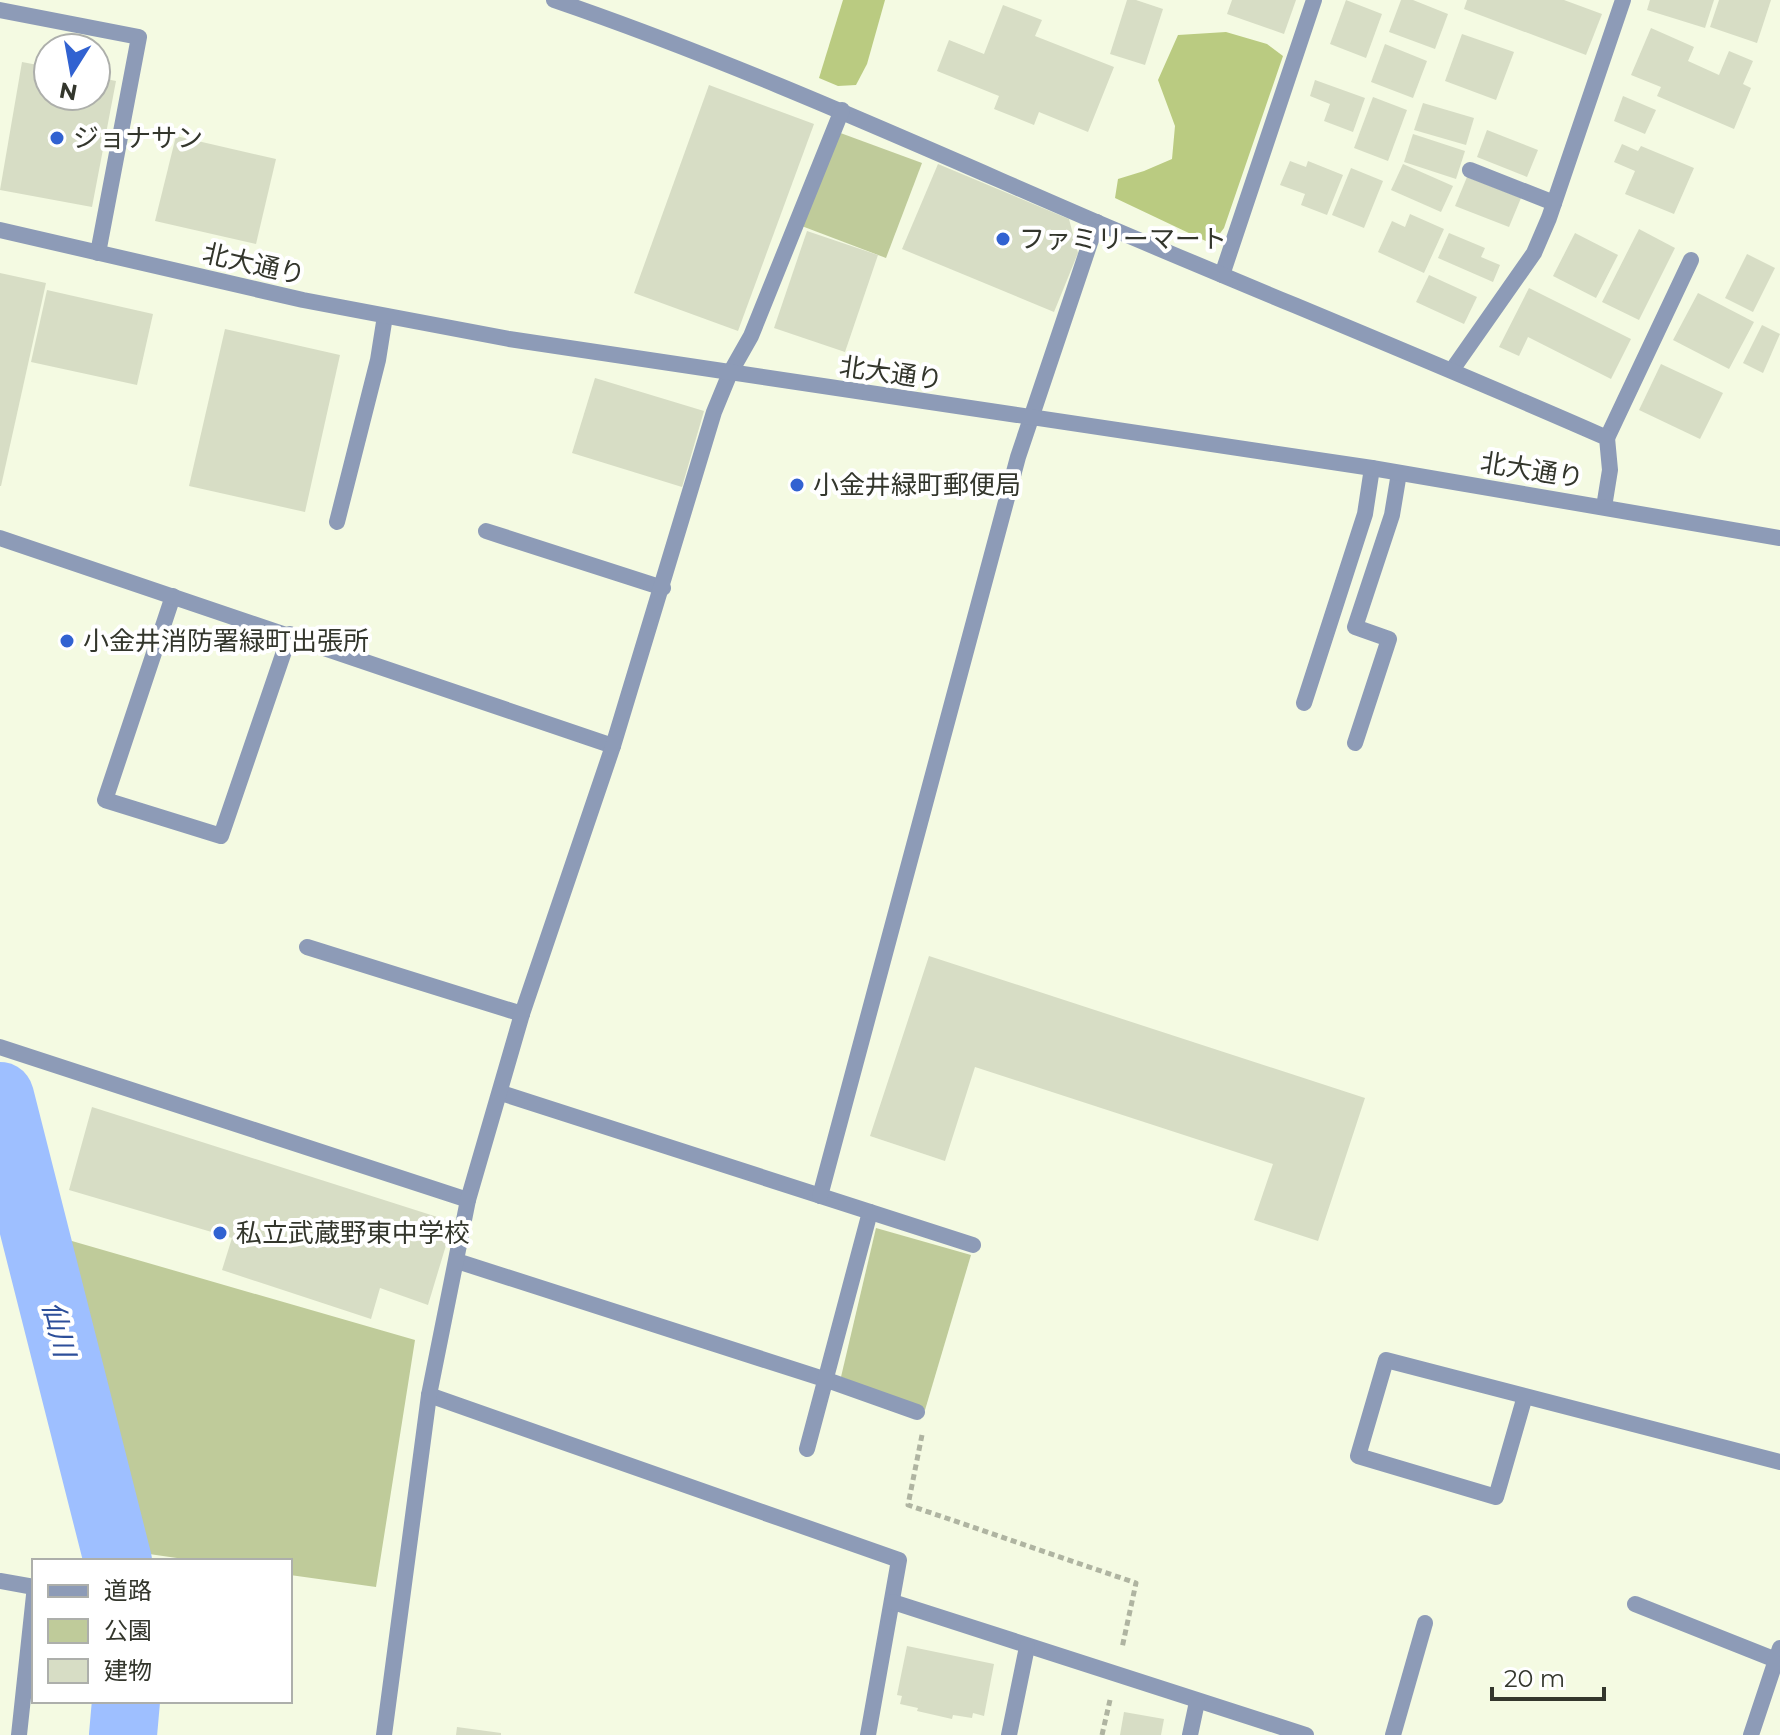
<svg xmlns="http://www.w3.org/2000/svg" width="1780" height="1735" viewBox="0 0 1780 1735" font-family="Montserrat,'Noto Sans JP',sans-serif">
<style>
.green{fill:#bfcb9a}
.forest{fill:#bacb81}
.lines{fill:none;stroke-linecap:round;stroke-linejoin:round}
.river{stroke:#9ebfff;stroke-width:68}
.building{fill:#d7ddc5}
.path{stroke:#afb4a1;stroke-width:5;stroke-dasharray:6 4;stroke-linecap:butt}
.service{stroke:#8d9bb7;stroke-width:16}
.minor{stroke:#8d9bb7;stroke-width:16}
.tertiary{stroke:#8d9bb7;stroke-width:16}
.poi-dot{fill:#3162d1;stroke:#fff;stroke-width:3}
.labels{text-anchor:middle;stroke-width:8;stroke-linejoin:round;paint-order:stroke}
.poi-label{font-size:26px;fill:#33362c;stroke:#fff;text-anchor:start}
.street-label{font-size:26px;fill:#33362c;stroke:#fff}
.water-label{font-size:28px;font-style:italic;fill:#2d4f9a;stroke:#fff}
</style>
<rect width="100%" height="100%" fill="#f4fae2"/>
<!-- green -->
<g class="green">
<path d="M835 131 922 163 886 258 799 225Z"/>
<path d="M876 1228 971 1255 925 1410 841 1377Z"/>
<path d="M58 1237 415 1340 376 1587 290 1575V1561H198L135 1552Z"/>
</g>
<!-- forest -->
<g class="forest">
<path d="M843 0H885L867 64 856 85 838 86 819 78Z"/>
<path d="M1226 32 1267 44 1283 56 1224 228 1212 244 1115 198 1118 179 1144 171 1172 159 1175 126 1158 80 1178 35Z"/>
</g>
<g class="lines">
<!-- river -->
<g class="river">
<path d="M0 1096 118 1561"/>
<path d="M123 1735 126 1701"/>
</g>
</g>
<!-- building -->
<g class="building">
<path d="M1127 0H1136L1163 9 1145 65 1110 54Z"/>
<path d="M1232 0H1296L1284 34 1227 14Z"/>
<path d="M1346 0 1382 14 1366 58 1330 44Z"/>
<path d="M1401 0H1413L1448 14 1435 49 1389 32Z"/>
<path d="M1467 0H1564L1602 14 1586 55 1464 9Z"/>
<path d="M1650 0H1714L1705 28 1647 10Z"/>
<path d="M1719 0H1771L1757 43 1710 27Z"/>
<path d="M1003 5 1042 20 1035 36 1114 67 1088 132 1039 112 1034 125 994 109 999 96 937 71 949 40 984 54Z"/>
<path d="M1651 28 1694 47 1688 61 1719 75 1729 51 1753 61 1743 84 1751 88 1734 129 1657 96 1661 87 1631 75Z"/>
<path d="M1462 34 1514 52 1496 100 1445 81Z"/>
<path d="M1385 44 1427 61 1413 98 1371 82Z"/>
<path d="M22 62 48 67V96H96V77L116 81 92 207 0 190Z"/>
<path d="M1315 80 1365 98 1353 132 1324 121 1330 104 1310 96Z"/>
<path d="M709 85 814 124 738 331 634 293Z"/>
<path d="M1623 96 1656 110 1645 134 1614 121Z"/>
<path d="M1373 97 1407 110 1388 161 1354 148Z"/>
<path d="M1423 103 1474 118 1466 145 1414 130Z"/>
<path d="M1487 130 1538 150 1527 177 1477 157Z"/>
<path d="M1413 134 1465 151 1456 179 1404 162Z"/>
<path d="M176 136 276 159 256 244 155 221Z"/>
<path d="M1622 144 1638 151 1641 146 1694 168 1674 214 1625 194 1635 171 1614 162Z"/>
<path d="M1290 161 1306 167 1308 161 1343 175 1327 215 1301 205 1305 194 1280 185Z"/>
<path d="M938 164 1069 219 1078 253 1054 312 902 249Z"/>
<path d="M1403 164 1453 186 1441 212 1391 190Z"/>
<path d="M1351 168 1383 181 1364 228 1332 215Z"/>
<path d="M1467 177 1521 198 1509 227 1455 206Z"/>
<path d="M1410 214 1444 229 1424 273 1378 252 1392 221 1405 227Z"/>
<path d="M1639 229 1675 248 1639 320 1602 302Z"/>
<path d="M807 231 878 255 845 352 774 328Z"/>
<path d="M1449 233 1485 248 1481 257 1500 265 1493 282 1438 258Z"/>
<path d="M1575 233 1618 255 1596 298 1553 276Z"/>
<path d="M1747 254 1775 268 1753 312 1725 298Z"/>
<path d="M0 273 46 283 1 486H0Z"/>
<path d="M1429 275 1477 297 1464 324 1416 302Z"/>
<path d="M1529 288 1631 339 1611 379 1528 337 1519 356 1499 347Z"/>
<path d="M47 290 153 314 137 385 31 362Z"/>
<path d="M1698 293 1754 322 1729 369 1673 340Z"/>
<path d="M1762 325 1780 334 1763 373 1743 363Z"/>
<path d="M225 329 340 355 305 512 189 486Z"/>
<path d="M1661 364 1723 393 1700 439 1639 410Z"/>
<path d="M595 378 704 411 682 487 572 453Z"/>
<path d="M929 956 1365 1098 1318 1241 1254 1220 1273 1164 975 1067 945 1161 870 1136Z"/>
<path d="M92 1107 453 1222 428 1305 380 1288 371 1319 222 1270 232 1238 69 1190Z"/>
<path d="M907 1646 994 1664 984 1716 973 1713 972 1718 953 1715 952 1719 917 1711 918 1708 900 1704 902 1696 897 1695Z"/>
<path d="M1124 1712 1164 1719 1161 1735H1120Z"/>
<path d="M457 1727 501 1733V1735H456Z"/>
</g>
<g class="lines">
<!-- path -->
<g class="path">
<path d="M922 1435 908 1505 1136 1583 1122 1648"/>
<path d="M1102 1735 1110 1700"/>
</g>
<!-- service -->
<g class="service">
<path d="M0 10 139 37 98 253"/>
<path d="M1470 170 1554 203"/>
<path d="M1222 275 1314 0"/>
<path d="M1452 370 1534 253 1549 218 1623 0"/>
<path d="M1607 438 1691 260"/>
<path d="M337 522 378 360 385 316"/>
<path d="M486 531 663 588"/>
<path d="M173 596 105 800 221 836 290 634"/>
<path d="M1304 703 1365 514 1372 468"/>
<path d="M1355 743 1389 639 1355 627 1392 515 1399 473"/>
<path d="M307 947 522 1014"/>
<path d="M457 1261 827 1380 917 1412"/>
<path d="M1525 1396 1496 1497 1358 1456 1386 1360 1780 1462"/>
<path d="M807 1449 870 1212"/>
<path d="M1635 1604 1776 1660"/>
<path d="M1751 1735 1780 1648"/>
</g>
<!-- minor -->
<g class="minor">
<path d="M554 0C741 64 920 146 1101 224 1270 296 1439 364 1607 438L1610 470 1604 507"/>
<path d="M0 538 613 746"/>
<path d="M0 1047 468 1200"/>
<path d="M501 1093 973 1245"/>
<path d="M820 1196 1018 457 1097 222"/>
<path d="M429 1395 899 1560 868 1735"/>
<path d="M0 1581 34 1587"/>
<path d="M893 1602 1306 1735"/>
<path d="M19 1735 34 1595"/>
<path d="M384 1735 429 1395 468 1200 522 1014 613 746 714 412 730 373 751 336 842 110"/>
<path d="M1009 1735 1027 1647"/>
<path d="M1190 1735 1197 1702"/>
<path d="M1393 1735 1425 1623"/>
</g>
<!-- tertiary -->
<path class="tertiary" d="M0 230 303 300 509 339 1372 468 1780 538"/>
</g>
<!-- markers -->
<g class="poi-dot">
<circle cx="57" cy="138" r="8"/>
<circle cx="1003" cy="239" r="8"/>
<circle cx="797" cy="485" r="8"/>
<circle cx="67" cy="641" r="8"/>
<circle cx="220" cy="1233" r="8"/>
</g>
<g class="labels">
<!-- poi labels -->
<g class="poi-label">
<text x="73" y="147">ジョナサン</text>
<text x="1019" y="248">ファミリーマート</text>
<text x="813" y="494">小金井緑町郵便局</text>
<text x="83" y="650">小金井消防署緑町出張所</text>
<text x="236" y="1242">私立武蔵野東中学校</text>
</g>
<!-- street labels -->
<g class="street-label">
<text transform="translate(254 264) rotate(13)" y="9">北大通り</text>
<text transform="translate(891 373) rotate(8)" y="9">北大通り</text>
<text transform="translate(1532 470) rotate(9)" y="9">北大通り</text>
</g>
<!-- water labels -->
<g class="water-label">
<text transform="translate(59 1329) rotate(76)" y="10">仙川</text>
</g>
</g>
<!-- legend -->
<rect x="32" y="1559" width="260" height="144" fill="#ffffff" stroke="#adafab" stroke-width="2"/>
<rect x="48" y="1585" width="40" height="12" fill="#8d9bb7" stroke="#adafab" stroke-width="2"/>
<text x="104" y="1599" font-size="24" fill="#33362c">道路</text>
<rect x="48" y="1619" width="40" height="24" fill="#bfcb9a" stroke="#adafab" stroke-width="2"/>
<text x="104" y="1639" font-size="24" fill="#33362c">公園</text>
<rect x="48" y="1659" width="40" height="24" fill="#d7ddc5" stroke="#adafab" stroke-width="2"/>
<text x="104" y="1679" font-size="24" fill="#33362c">建物</text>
<!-- north arrow -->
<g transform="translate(72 72) rotate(191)"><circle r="38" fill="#ffffff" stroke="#adafab" stroke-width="2"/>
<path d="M0-6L14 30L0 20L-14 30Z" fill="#3162d1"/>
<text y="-12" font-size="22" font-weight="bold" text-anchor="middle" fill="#33362c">N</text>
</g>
<!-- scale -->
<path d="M1492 1687v12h112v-12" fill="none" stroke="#33362c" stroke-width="4"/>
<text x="1504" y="1687" font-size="24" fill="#33362c" stroke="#ffffff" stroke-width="6" paint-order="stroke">20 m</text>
</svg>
